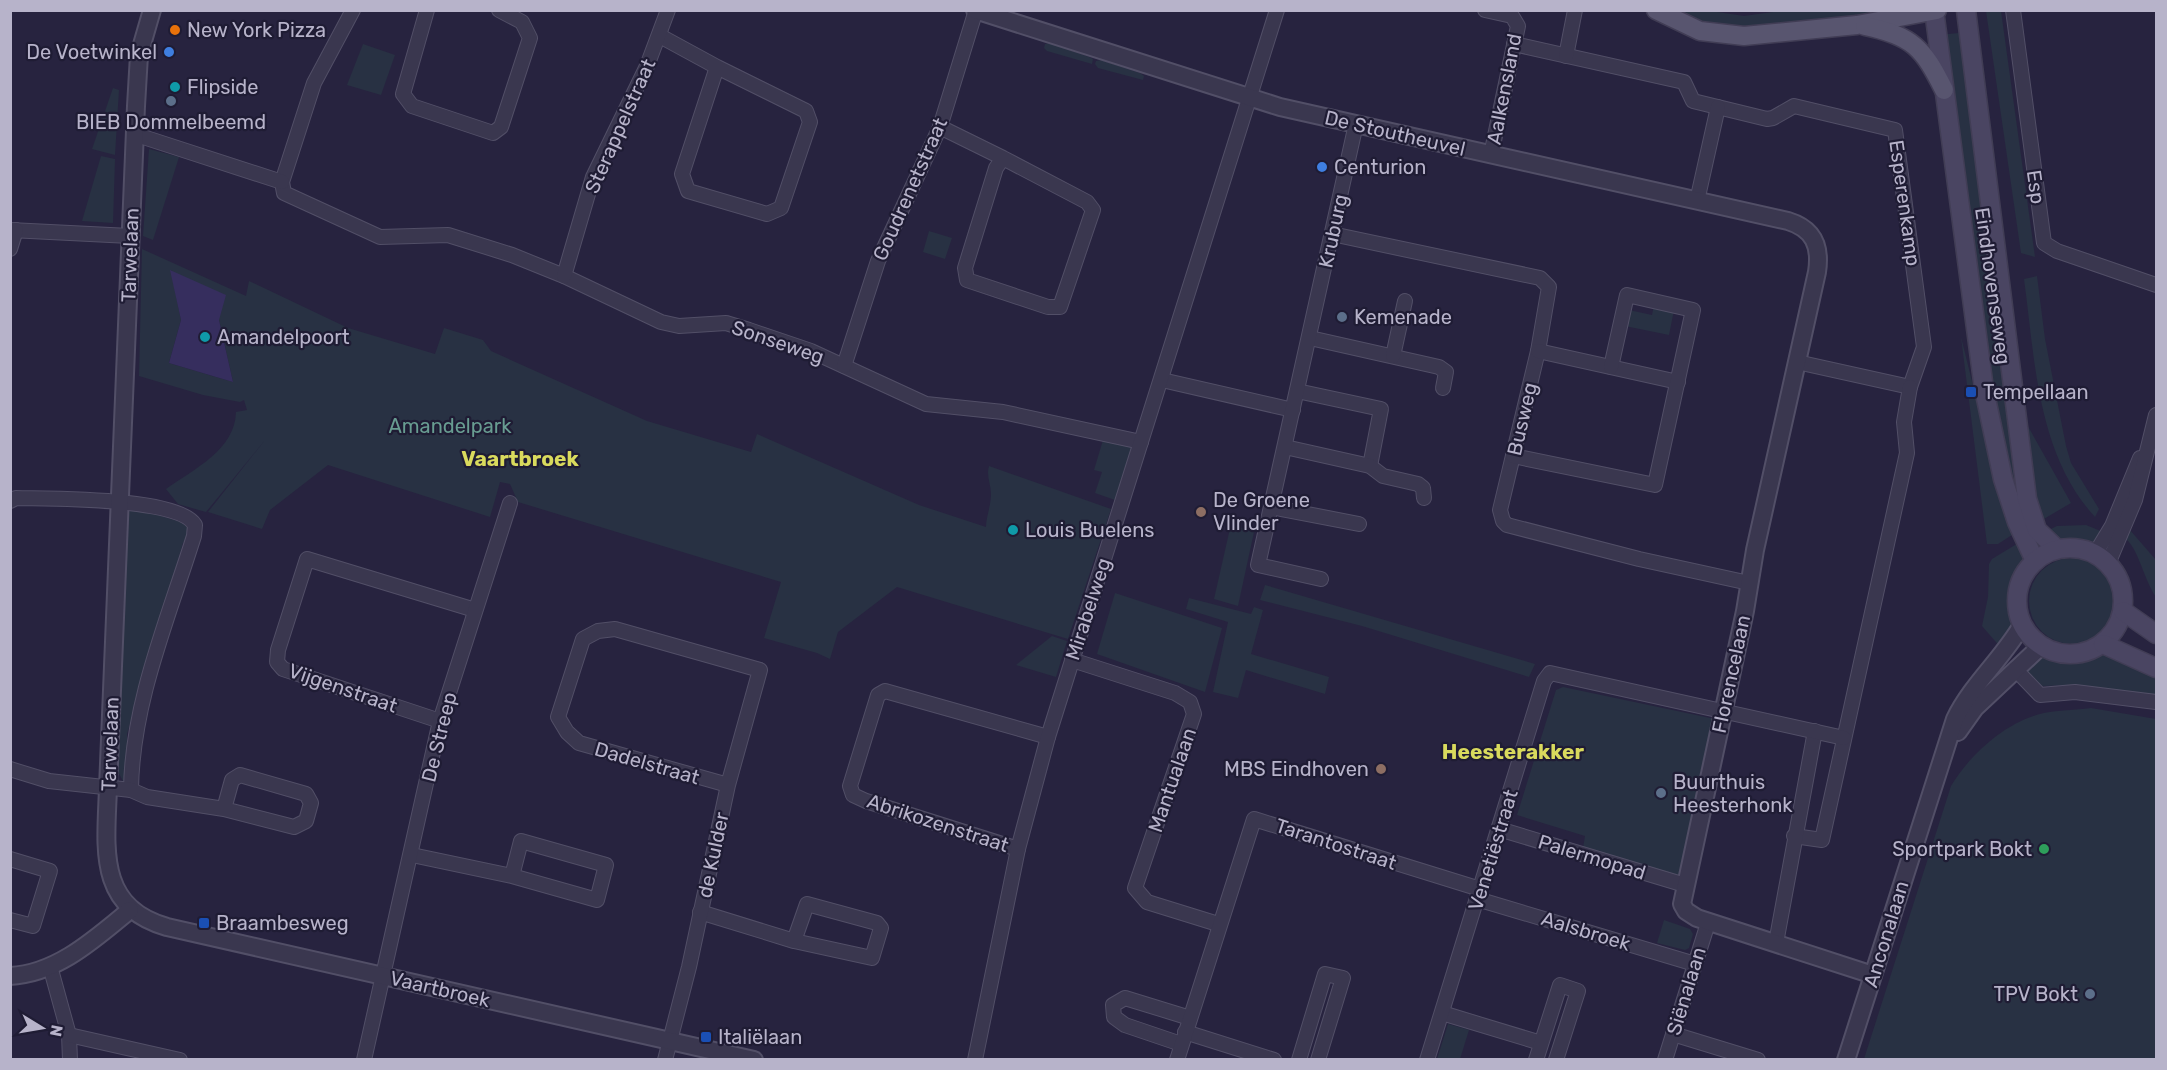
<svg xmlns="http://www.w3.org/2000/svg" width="2167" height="1070" viewBox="0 0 2167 1070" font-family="Rubik,sans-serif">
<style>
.green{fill:#283143;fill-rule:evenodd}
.water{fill:#362e5e}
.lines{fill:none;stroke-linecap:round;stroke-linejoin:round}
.minor-casing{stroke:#524f67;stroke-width:16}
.tertiary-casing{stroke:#524f67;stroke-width:20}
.secondary-casing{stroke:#413d55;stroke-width:21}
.primary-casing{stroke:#413d55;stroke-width:21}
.minor{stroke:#3a374f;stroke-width:14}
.tertiary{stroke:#3a374f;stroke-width:16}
.secondary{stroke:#4a4562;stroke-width:18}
.primary{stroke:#58556f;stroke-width:18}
.food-dot{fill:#e8710a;stroke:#1f1c34;stroke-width:2}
.shop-dot{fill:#3f7fe0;stroke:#1f1c34;stroke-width:2}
.culture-dot{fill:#0f9aa8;stroke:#1f1c34;stroke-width:2}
.service-dot{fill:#5c6f8a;stroke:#1f1c34;stroke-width:2}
.transit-dot{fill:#1a4fb4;stroke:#1f1c34;stroke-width:2}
.education-dot{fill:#8d6e63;stroke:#1f1c34;stroke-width:2}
.leisure-dot{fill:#2e9e5b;stroke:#1f1c34;stroke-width:2}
.labels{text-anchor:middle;stroke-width:4.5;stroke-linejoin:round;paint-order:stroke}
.poi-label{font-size:20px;fill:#b7b3ca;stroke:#1f1c34;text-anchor:start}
.street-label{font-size:20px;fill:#b7b3ca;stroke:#1f1c34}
.park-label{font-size:20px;fill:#689c91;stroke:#1f1c34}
.neighbourhood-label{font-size:21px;font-weight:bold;fill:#d9da5d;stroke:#1f1c34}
</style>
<rect width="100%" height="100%" fill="#27233f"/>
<!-- green -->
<g class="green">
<path d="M1788 10 1896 12 1722 30 1666 11H1711L1744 16Z"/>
<path d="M1986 11H2001L2035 257 2021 253Z"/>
<path d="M1959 33 2028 526 2001 453 1938 35Z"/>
<path d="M1050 43 1089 57 1093 59 1092 64 1047 51 1044 48 1045 44Z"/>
<path d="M363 44 395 55 381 95 347 85Z"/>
<path d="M1101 60 1140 73 1144 76 1143 80 1098 68 1095 64 1096 61Z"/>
<path d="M113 88 119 90 115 155 92 149Z"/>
<path d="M149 149 179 157 153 240 143 236Z"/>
<path d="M101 156 115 159 113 223 82 221Z"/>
<path d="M929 231 952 238 945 259 923 252Z"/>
<path d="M142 249 246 296 244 306 249 281 348 328 435 354 444 328 483 340 491 351 647 421 751 452 757 434 919 505 986 527C986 517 991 506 991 494 991 484 986 476 989 466L1111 509 1068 639 897 587 838 632 830 659 817 653 764 638 781 582 518 502 510 484 500 482 490 517 328 465 270 510 262 529 208 512 265 440 206 512 178 504 166 489C194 469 235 450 236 412L247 410 244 400 240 402 203 395 139 376ZM171 270 219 320 233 382 169 363 181 320Z"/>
<path d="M2037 276 2045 339 2066 446 2071 463 2099 509 2095 517C2037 454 2035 360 2024 279Z"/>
<path d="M1654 305 1674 310 1669 335 1625 326 1629 310 1652 315Z"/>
<path d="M1961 337 1997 482 2015 533 1998 544H1987Z"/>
<path d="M2025 421 2071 503 2037 523Z"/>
<path d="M1103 440 1132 447 1115 500 1095 493 1102 472 1094 470Z"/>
<path d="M139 509 187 524 190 531 189 538 183 543 127 734V781H123L116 768 127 517 130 510Z"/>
<path d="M1231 524 1254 532 1238 606 1214 599Z"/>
<path d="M2086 525 2103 532 2099 540C2079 548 2063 543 2047 531L2057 526Z"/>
<path d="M2129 529 2156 560V597C2144 580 2139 550 2126 539Z"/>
<path d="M2020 542 2028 560C2012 579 2007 603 2015 626L2002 649 1982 626 1988 597 1989 564 1992 559Z"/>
<circle cx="2072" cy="601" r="43"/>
<path d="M1265 585 1535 664 1529 677 1362 626 1260 600Z"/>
<path d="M1115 593 1222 628 1205 692 1097 654Z"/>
<path d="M1189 598 1251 614 1254 607 1263 610 1251 654 1329 677 1325 694 1246 670 1238 698 1213 692 1228 622 1186 609Z"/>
<path d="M1052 636 1067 641 1056 677 1016 665Z"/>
<path d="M2105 653 2156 673V696L2076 685 2042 686 2025 671 2039 656 2078 660Z"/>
<path d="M1563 687 1715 719 1679 877 1583 848 1585 836 1517 815 1556 690Z"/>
<path d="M2091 708 2156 719V1059H1864L1951 786C1970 754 2007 721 2044 713 2059 710 2075 710 2091 708Z"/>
<path d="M1664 920 1690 929 1693 934 1689 948 1685 950 1657 943Z"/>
<path d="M1448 1024 1469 1030 1460 1059H1437Z"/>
</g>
<!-- water -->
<path class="water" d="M170 270 226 295 219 320 233 382 169 363 181 320Z"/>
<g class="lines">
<!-- minor casing -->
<g class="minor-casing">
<g id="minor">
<path d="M353 10 314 83 282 182 284 193 380 237 448 235 512 255 564 276 661 322 679 326 726 323 749 330 811 351 926 404 1003 412 1141 442"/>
<path d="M427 10 403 94 412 106 493 133 501 127 530 38 522 22 499 10"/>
<path d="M1485 10 1512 16 1518 26 1491 155"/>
<path d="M2013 10 2044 243 2057 251 2156 285"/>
<path d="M660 36 717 67 682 174 688 191 767 214 781 208 810 122 806 111 717 67"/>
<path d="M1514 44 1684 82 1693 101 1767 119 1773 118 1794 106 1895 130 1924 347 1910 387 1797 362"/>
<path d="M1566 56 1575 10"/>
<path d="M940 127 1003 158 996 168 965 268 967 280 1048 307H1060L1093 210 1087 202 1003 158"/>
<path d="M134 134 282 182"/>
<path d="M1697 201 1718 107"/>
<path d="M10 230 130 236"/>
<path d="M1332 234 1540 278 1549 287 1538 351 1500 510 1503 521 1507 525 1639 559 1749 583"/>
<path d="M10 249 16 230"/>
<path d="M564 276 593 177 647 66 668 10"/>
<path d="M1310 338 1439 367 1446 372 1443 388"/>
<path d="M1538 351 1678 382"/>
<path d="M1393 356 1405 301"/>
<path d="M844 366 878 261 940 127 976 10"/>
<path d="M1162 380 1293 410"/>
<path d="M1297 391 1381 409 1370 466"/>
<path d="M1285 447 1370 466 1383 476 1418 484 1423 488 1424 498"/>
<path d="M1513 456 1655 485 1693 310 1627 295 1611 367"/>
<path d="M10 501 16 498C49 499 179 497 195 525L194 536C168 619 132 703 131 790"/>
<path d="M1271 507 1359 524"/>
<path d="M2095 554 2112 526 2140 458"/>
<path d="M2108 564 2135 500 2156 415"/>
<path d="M1321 579 1258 565 1356 124"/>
<path d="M1072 660 1175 693 1190 702 1194 714 1135 888 1147 902 1218 924"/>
<path d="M2015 669 2040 695 2075 692 2156 702"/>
<path d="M440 721 283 669 277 662 278 650 307 559 475 610"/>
<path d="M10 769 49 781 131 790 147 797 224 809 294 827 306 821 311 803 306 794 240 775 232 780 224 809"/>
<path d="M1499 829 1685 885"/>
<path d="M1794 836 1822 840 1907 453 1904 422 1910 387"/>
<path d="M1018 849 866 801 853 795 850 786 878 695 885 691 1048 737"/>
<path d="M412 855 512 876 597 900 606 865 521 841 512 876"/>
<path d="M10 859 50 871 33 926 10 920"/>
<path d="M1477 899 1695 964"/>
<path d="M700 912 794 941 807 904 877 923 881 928 872 958 794 941"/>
<path d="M1776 943 1815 731"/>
<path d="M50 966 69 1035 70 1060"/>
<path d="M1442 1013 1541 1043"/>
<path d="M1185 1032 1274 1060"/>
<path d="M1673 1034 1758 1060"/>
<path d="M69 1035 180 1060"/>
<path d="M1181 1044 1125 1025 1114 1017 1113 1005 1125 998 1190 1018"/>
<path d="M364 1060 440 721 510 503"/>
<path d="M665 1060 689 967 728 785 760 670 615 629 598 631 583 639 558 717 567 732 579 743 728 785"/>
<path d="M975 1060 1018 849 1048 737 1277 10"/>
<path d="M1177 1060 1254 819 1480 889"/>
<path d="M1299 1060 1325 974 1343 978 1318 1060"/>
<path d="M1427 1060 1544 681 1550 673 1844 738"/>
<path d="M1536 1060 1560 985 1578 991 1556 1060"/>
<path d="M1665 1060 1708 923"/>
</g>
</g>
<!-- tertiary casing -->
<g class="tertiary-casing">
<g id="tertiary">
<path d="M152 10 139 55 136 106 108 788C106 847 96 907 167 927L754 1060"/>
<path d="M975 10 1280 107 1788 221C1814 229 1821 246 1817 272L1755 550 1745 611 1682 904 1686 911 1697 918 1873 975"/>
<path d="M1958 732 1975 708 2041 646"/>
<path d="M10 976C57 974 96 938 130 910"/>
<path d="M1846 1060 1955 719C1972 684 2003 658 2022 625"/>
</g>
</g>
<!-- secondary casing -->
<g class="secondary-casing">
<g id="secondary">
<path d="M1934 10 1984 389 2003 479 2017 522 2035 561"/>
<path d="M1966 10 2027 499 2037 530 2057 549"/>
<circle cx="2070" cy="601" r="53"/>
<path d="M2123 611 2156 634"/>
<path d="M2103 644 2156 668"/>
</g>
</g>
<!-- primary casing -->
<g class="primary-casing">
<g id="primary">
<path d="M1656 10 1700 31 1744 36 1857 25 1937 10"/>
<path d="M1865 26C1913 36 1923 48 1944 90"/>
</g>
</g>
<!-- minor -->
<use href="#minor" class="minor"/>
<!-- tertiary -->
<use href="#tertiary" class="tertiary"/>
<!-- secondary -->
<use href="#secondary" class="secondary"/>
<!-- primary -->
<use href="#primary" class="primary"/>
</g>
<!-- markers -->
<circle class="food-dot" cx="175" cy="30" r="6"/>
<g class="shop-dot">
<circle cx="169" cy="52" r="6"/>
<circle cx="1322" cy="167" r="6"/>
</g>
<g class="culture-dot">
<circle cx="175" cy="87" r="6"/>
<circle cx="205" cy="337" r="6"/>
<circle cx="1013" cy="530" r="6"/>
</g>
<g class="service-dot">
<circle cx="171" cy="101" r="6"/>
<circle cx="1342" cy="317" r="6"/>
<circle cx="1661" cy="793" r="6"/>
<circle cx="2090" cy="994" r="6"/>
</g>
<g class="transit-dot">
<rect x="1965" y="386" width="12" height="12" rx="3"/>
<rect x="198" y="917" width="12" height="12" rx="3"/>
<rect x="700" y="1031" width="12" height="12" rx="3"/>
</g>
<g class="education-dot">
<circle cx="1201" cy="512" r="6"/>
<circle cx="1381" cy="769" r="6"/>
</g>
<circle class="leisure-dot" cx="2044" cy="849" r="6"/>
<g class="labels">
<!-- poi labels -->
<g class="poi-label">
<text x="187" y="37">New York Pizza</text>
<text x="157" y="59" text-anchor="end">De Voetwinkel</text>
<text x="187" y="94">Flipside</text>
<text x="171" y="129" text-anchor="middle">BIEB Dommelbeemd</text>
<text x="1334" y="174">Centurion</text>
<text x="1354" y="324">Kemenade</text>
<text x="217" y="344">Amandelpoort</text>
<text x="1983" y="399">Tempellaan</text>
<text x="1213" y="507">De Groene<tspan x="1213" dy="23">Vlinder</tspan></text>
<text x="1025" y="537">Louis Buelens</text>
<text x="1369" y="776" text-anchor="end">MBS Eindhoven</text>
<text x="1673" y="789">Buurthuis<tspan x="1673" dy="23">Heesterhonk</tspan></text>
<text x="2032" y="856" text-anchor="end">Sportpark Bokt</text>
<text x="216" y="930">Braambesweg</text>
<text x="2078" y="1001" text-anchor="end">TPV Bokt</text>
<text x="718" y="1044">Italiëlaan</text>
</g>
<!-- street labels -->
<g class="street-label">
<text transform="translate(1504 89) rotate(-79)" y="7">Aalkensland</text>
<text transform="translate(620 126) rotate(-66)" y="7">Sterappelstraat</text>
<text transform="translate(1395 133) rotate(13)" y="7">De Stoutheuvel</text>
<text transform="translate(2036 187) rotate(82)" y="7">Esp</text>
<text transform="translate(910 189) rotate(-66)" y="7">Goudrenetstraat</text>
<text transform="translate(1905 203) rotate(82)" y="7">Esperenkamp</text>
<text transform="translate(1333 231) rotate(-78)" y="7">Kruburg</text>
<text transform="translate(130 255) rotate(-88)" y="7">Tarwelaan</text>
<text transform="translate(1993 286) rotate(82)" y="7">Eindhovenseweg</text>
<text transform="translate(778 342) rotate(19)" y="7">Sonseweg</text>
<text transform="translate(1522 419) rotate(-77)" y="7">Busweg</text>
<text transform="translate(1088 609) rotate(-72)" y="7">Mirabelweg</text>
<text transform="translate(1731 674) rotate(-78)" y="7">Florencelaan</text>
<text transform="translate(343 688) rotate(19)" y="7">Vijgenstraat</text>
<text transform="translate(439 737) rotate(-76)" y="7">De Streep</text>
<text transform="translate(110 744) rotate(-88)" y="7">Tarwelaan</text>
<text transform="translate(647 763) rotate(16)" y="7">Dadelstraat</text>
<text transform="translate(1172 780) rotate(-71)" y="7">Mantualaan</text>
<text transform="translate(938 823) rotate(18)" y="7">Abrikozenstraat</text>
<text transform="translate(1336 844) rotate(18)" y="7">Tarantostraat</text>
<text transform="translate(1493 850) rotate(-73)" y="7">Venetiëstraat</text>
<text transform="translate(713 855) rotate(-78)" y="7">de Kulder</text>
<text transform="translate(1592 857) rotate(17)" y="7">Palermopad</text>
<text transform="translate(1586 931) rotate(17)" y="7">Aalsbroek</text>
<text transform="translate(1886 934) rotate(-73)" y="7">Anconalaan</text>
<text transform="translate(440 989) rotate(13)" y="7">Vaartbroek</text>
<text transform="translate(1686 991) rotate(-73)" y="7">Siënalaan</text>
</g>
<!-- park labels -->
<g class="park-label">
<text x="450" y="433">Amandelpark</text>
</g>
<!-- neighbourhood labels -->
<g class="neighbourhood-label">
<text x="520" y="466">Vaartbroek</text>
<text x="1513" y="759">Heesterakker</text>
</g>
</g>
<!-- border -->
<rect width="2167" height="1070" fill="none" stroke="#b7b3ca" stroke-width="24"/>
<!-- north arrow -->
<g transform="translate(42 1028) rotate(101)" stroke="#1f1c34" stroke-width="4.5" paint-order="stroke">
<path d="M0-4.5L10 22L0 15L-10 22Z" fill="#b7b3ca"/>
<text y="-9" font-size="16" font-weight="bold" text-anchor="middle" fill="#b7b3ca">N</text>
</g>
</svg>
